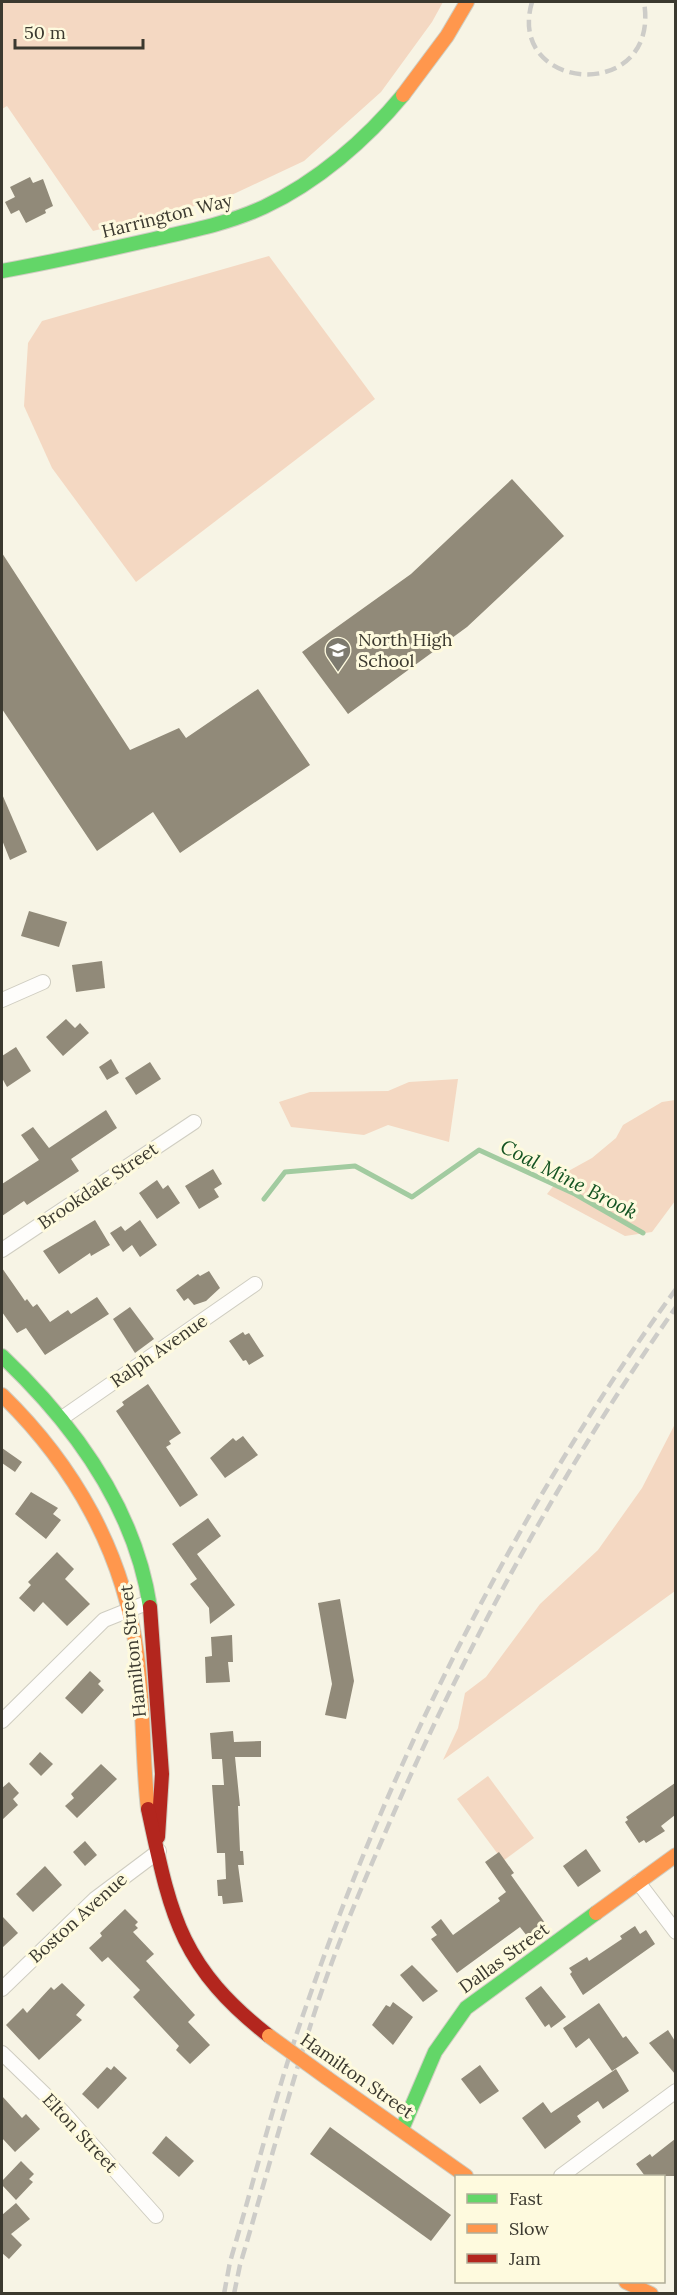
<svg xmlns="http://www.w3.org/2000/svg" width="677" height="2295" viewBox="0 0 677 2295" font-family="Lora,serif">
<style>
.green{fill:#f4d8c2}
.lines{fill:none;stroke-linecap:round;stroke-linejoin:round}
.stream{stroke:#a2cba0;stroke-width:5}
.building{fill:#918a79}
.street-casing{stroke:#cfcdc1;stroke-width:16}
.fast-casing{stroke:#cfcdc1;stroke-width:16}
.slow-casing{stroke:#cfcdc1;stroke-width:16}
.jam-casing{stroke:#cfcdc1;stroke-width:16}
.street{stroke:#fefdfb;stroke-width:14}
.fast{stroke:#63d668;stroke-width:14}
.slow{stroke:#ff974d;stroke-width:14}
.jam{stroke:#b3261e;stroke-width:14}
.rail{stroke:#cdccc8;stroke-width:4.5;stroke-dasharray:12 6;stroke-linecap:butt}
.slow-bridge-casing{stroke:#cfcdc1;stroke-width:16;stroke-linecap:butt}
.slow-bridge{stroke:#ff974d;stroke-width:14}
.labels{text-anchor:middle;stroke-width:6;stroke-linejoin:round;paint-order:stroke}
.street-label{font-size:18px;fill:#3b392f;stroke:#fefade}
.poi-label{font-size:18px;fill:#3b392f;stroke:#fefade;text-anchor:start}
.water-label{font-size:20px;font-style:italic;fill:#135321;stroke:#fefade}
</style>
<rect width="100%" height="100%" fill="#f7f4e5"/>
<!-- green -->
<g class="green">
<path d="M2 2H443L432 22 381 92 304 161 223 199 93 231 7 106 2 109Z"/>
<path d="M269 256 375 399 136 582 52 468 24 406 28 343 42 321Z"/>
<path d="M458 1079 449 1142 388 1125 364 1135 291 1127 279 1102 310 1092 388 1091 409 1082Z"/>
<path d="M675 1100V1201L652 1232 625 1236 547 1194 563 1174 592 1158 616 1138 623 1125 662 1102Z"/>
<path d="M675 1424V1591L443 1760 458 1728 465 1693 486 1677 540 1604 598 1550 642 1488Z"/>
<path d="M488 1776 534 1838 503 1861 457 1799Z"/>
</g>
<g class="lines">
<!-- stream -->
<path class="stream" d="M264 1199 285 1172 355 1166 412 1197 479 1150 575 1194 643 1233"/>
</g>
<!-- building -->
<g class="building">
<path d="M30 177 33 183 43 179 53 206 45 210 46 213 26 223 19 210 11 214 5 202 15 197 10 187Z"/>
<path d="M512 479 564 536 467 627 348 714 302 652 411 574Z"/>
<path d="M2 553 130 750 179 728 186 738 258 689 310 765 180 853 153 812 97 851 2 709Z"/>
<path d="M2 794 27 852 10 860 2 840Z"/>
<path d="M29 911 67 922 59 947 21 936Z"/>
<path d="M102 961 105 988 76 992 72 965Z"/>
<path d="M66 1019 75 1028 80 1023 89 1033 63 1056 46 1037Z"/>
<path d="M16 1047 31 1071 7 1087 2 1078V1056Z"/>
<path d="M111 1059 119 1073 107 1080 99 1067Z"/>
<path d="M150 1062 161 1079 136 1095 125 1078Z"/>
<path d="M106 1110 117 1128 71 1159 79 1171 27 1205 24 1201 2 1216V1184L39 1160 21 1135 33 1127 49 1148Z"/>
<path d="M213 1169 222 1184 214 1189 219 1197 199 1209 185 1186Z"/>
<path d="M157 1180 163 1189 168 1185 180 1203 157 1219 139 1193Z"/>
<path d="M95 1220 110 1245 91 1256 90 1253 59 1274 43 1251Z"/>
<path d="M140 1220 157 1245 140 1257 132 1245 123 1252 110 1233 121 1226 125 1231Z"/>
<path d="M2 1268 25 1301 27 1299 33 1307 37 1304 50 1322 68 1310 71 1314 97 1297 109 1314 45 1355 26 1328 17 1333 2 1312Z"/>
<path d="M209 1271 220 1288 206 1301 194 1305 188 1298 184 1301 176 1290 198 1274 200 1276Z"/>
<path d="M130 1307 154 1339 135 1353 113 1319Z"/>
<path d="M243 1332 245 1335 249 1333 264 1356 249 1365 246 1360 243 1361 229 1341Z"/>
<path d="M148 1384 181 1433 169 1441 171 1444 166 1447 198 1495 180 1507 116 1411 124 1405 122 1402Z"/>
<path d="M243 1436 258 1455 225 1478 210 1458 233 1438 236 1441Z"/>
<path d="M2 1448 22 1462 15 1472 2 1463Z"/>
<path d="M31 1492 58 1508 53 1514 61 1520 46 1539 15 1514Z"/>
<path d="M208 1518 221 1536 197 1554 235 1605 210 1624 209 1608 190 1584 197 1579 172 1544Z"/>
<path d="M57 1552 74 1569 65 1579 90 1604 67 1626 43 1602 34 1612 19 1598 31 1585 28 1582Z"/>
<path d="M340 1599 354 1681 346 1719 325 1715 332 1684 318 1603Z"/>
<path d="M232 1635 233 1662H228L230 1682 206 1683 205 1657 212 1656 211 1637Z"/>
<path d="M90 1671 101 1681 98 1684 104 1690 82 1714 65 1698Z"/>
<path d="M233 1731 234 1742 261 1741V1757H235L240 1806H238L240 1851H243L244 1865H238L243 1902 223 1904 222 1896H218L217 1880 226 1879 225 1853H217L212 1785H224L222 1759H212L210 1733Z"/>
<path d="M40 1752 53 1764 41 1776 29 1764Z"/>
<path d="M101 1764 117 1779 77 1818 65 1806 74 1798 71 1794Z"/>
<path d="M9 1782 19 1793 13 1799 18 1805 2 1820V1788Z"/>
<path d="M675 1783V1815L661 1826 665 1831 646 1843 644 1840 639 1843 625 1822 628 1820 626 1817Z"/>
<path d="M85 1841 97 1855 85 1866 73 1852Z"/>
<path d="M586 1849 601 1871 578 1887 563 1866Z"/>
<path d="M499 1852 514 1873 511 1875 545 1923 527 1936 520 1927 457 1973 431 1939 437 1935 431 1927 441 1919 453 1935 500 1901 498 1898 506 1892 485 1862Z"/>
<path d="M45 1866 62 1885 33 1912 16 1894Z"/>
<path d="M125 1909 138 1922 135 1925 138 1928 133 1932 154 1954 146 1961 195 2015 188 2022 210 2045 190 2064 176 2050 179 2046 133 1997 140 1990 108 1957 102 1962 89 1948 102 1936 100 1933Z"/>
<path d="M2 1916 18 1933 2 1948Z"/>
<path d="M635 1926 640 1934 646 1930 655 1944 583 1995 570 1974 572 1972 569 1968 587 1957 589 1961 622 1939 620 1936Z"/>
<path d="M412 1965 438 1991 423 2002 400 1975Z"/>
<path d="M62 1983 85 2005 76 2015 82 2020 39 2060 6 2025 23 2008 27 2013 51 1987 54 1990Z"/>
<path d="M541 1986 566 2017 551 2028 549 2024 545 2027 525 1998Z"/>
<path d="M393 2002 413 2017 393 2045 372 2025 386 2005 390 2007Z"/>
<path d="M599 2003 623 2038 626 2036 639 2053 612 2071 589 2038 576 2048 563 2028Z"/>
<path d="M668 2030 675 2041V2074L649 2043Z"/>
<path d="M480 2065 499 2091 480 2104 461 2079Z"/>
<path d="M114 2066 127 2078 98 2109 82 2094 107 2067 111 2070Z"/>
<path d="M616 2069 629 2091 603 2109 598 2101 577 2116 581 2122 545 2149 522 2118 543 2102 551 2113Z"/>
<path d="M2 2096 22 2118 26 2114 40 2129 15 2152 2 2138Z"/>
<path d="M330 2127 451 2215 431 2241 310 2154Z"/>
<path d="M166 2136 194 2161 179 2177 152 2153Z"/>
<path d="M675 2139V2176H645L636 2164 650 2154 652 2157Z"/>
<path d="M21 2161 34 2174 29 2179 33 2182 16 2200 2 2185V2181Z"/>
<path d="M16 2203 30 2219 11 2234 22 2245 9 2259 2 2253V2215Z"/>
</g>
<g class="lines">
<!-- street casing -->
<g class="street-casing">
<g id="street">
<path d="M2 1000 43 982"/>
<path d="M2 1250 194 1122"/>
<path d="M62 1418 255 1284"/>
<path d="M2 1721 104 1620 149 1602"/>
<path d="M638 1882 676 1932"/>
<path d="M2 1989 95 1899 159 1851"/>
<path d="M2 2053 62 2111 156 2216"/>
<path d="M561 2176 676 2091"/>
</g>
</g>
<!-- fast casing -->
<g class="fast-casing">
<g id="fast">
<path d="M2 271C52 262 101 251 150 240 189 231 227 224 264 207 317 182 366 140 403 95"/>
<path d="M2 1356C74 1424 135 1507 150 1607"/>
<path d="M402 2129 435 2052 466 2008 596 1913"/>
</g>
</g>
<!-- slow casing -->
<g class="slow-casing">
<g id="slow">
<path d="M403 95 447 36 467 2"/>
<path d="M2 1395C74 1465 124 1553 137 1654 144 1705 142 1758 148 1809"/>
<path d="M596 1913 676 1855"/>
<path d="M327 2078 466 2176"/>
<path d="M626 2282 651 2294"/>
</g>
</g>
<!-- jam casing -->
<g class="jam-casing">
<g id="jam">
<path d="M150 1607 162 1774 158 1837"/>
<path d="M148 1809C171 1916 179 1965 269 2036"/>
</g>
</g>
<!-- street -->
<use href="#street" class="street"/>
<!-- fast -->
<use href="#fast" class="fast"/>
<!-- slow -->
<use href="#slow" class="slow"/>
<!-- jam -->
<use href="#jam" class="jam"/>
<!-- rail -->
<g class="rail">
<path d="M532 2C505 93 661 104 644 2"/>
<path d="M224 2294 230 2262C256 2174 278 2084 309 1998 395 1752 522 1500 676 1289"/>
<path d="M234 2294 240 2265C266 2178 289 2091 317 2005 338 1941 365 1879 392 1817 470 1638 564 1467 676 1307"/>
</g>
<!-- slow-bridge casing -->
<g class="slow-bridge-casing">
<path id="slow-bridge" d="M269 2036 327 2078"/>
</g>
<!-- slow-bridge -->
<use href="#slow-bridge" class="slow-bridge"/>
</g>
<!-- icons -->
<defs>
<g id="school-pin" transform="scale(1.35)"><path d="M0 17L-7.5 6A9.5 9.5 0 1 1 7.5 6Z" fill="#7d7a6f" stroke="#fefade"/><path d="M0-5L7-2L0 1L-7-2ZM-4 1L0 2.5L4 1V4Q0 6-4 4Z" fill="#fff"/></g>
</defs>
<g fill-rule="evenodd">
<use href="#school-pin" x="338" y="650"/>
</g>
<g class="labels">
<!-- street labels -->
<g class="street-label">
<text transform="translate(167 216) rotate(-14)" y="6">Harrington Way</text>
<text transform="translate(98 1186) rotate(-34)" y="6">Brookdale Street</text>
<text transform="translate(159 1351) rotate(-35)" y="6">Ralph Avenue</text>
<text transform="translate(133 1651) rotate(-96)" y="6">Hamilton Street</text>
<text transform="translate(78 1918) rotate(-42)" y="6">Boston Avenue</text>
<text transform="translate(504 1958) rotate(-36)" y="6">Dallas Street</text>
<text transform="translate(357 2076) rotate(35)" y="6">Hamilton Street</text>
<text transform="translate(80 2133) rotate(47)" y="6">Elton Street</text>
</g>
<!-- poi labels -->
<g class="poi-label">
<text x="358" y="646">North High<tspan x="358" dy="21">School</tspan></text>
</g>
<!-- water labels -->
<g class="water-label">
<text transform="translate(569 1179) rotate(27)" y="7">Coal Mine Brook</text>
</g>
</g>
<!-- border -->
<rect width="677" height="2295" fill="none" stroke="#3b392f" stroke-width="6"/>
<!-- legend -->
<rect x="455" y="2175" width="210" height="108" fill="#fefade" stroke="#b0ad98" stroke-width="1.5"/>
<rect x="467" y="2194" width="30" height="9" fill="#63d668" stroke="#b0ad98" stroke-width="1.5"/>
<text x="509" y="2205" font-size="18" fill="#3b392f">Fast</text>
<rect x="467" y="2224" width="30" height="9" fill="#ff974d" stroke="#b0ad98" stroke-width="1.5"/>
<text x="509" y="2235" font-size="18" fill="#3b392f">Slow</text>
<rect x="467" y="2254" width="30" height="9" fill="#b3261e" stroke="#b0ad98" stroke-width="1.5"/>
<text x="509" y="2265" font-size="18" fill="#3b392f">Jam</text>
<!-- scale -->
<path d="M15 39v9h128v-9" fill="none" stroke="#3b392f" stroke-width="3"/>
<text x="24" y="39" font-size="18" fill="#3b392f" stroke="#fefade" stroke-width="4.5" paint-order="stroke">50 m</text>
</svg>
